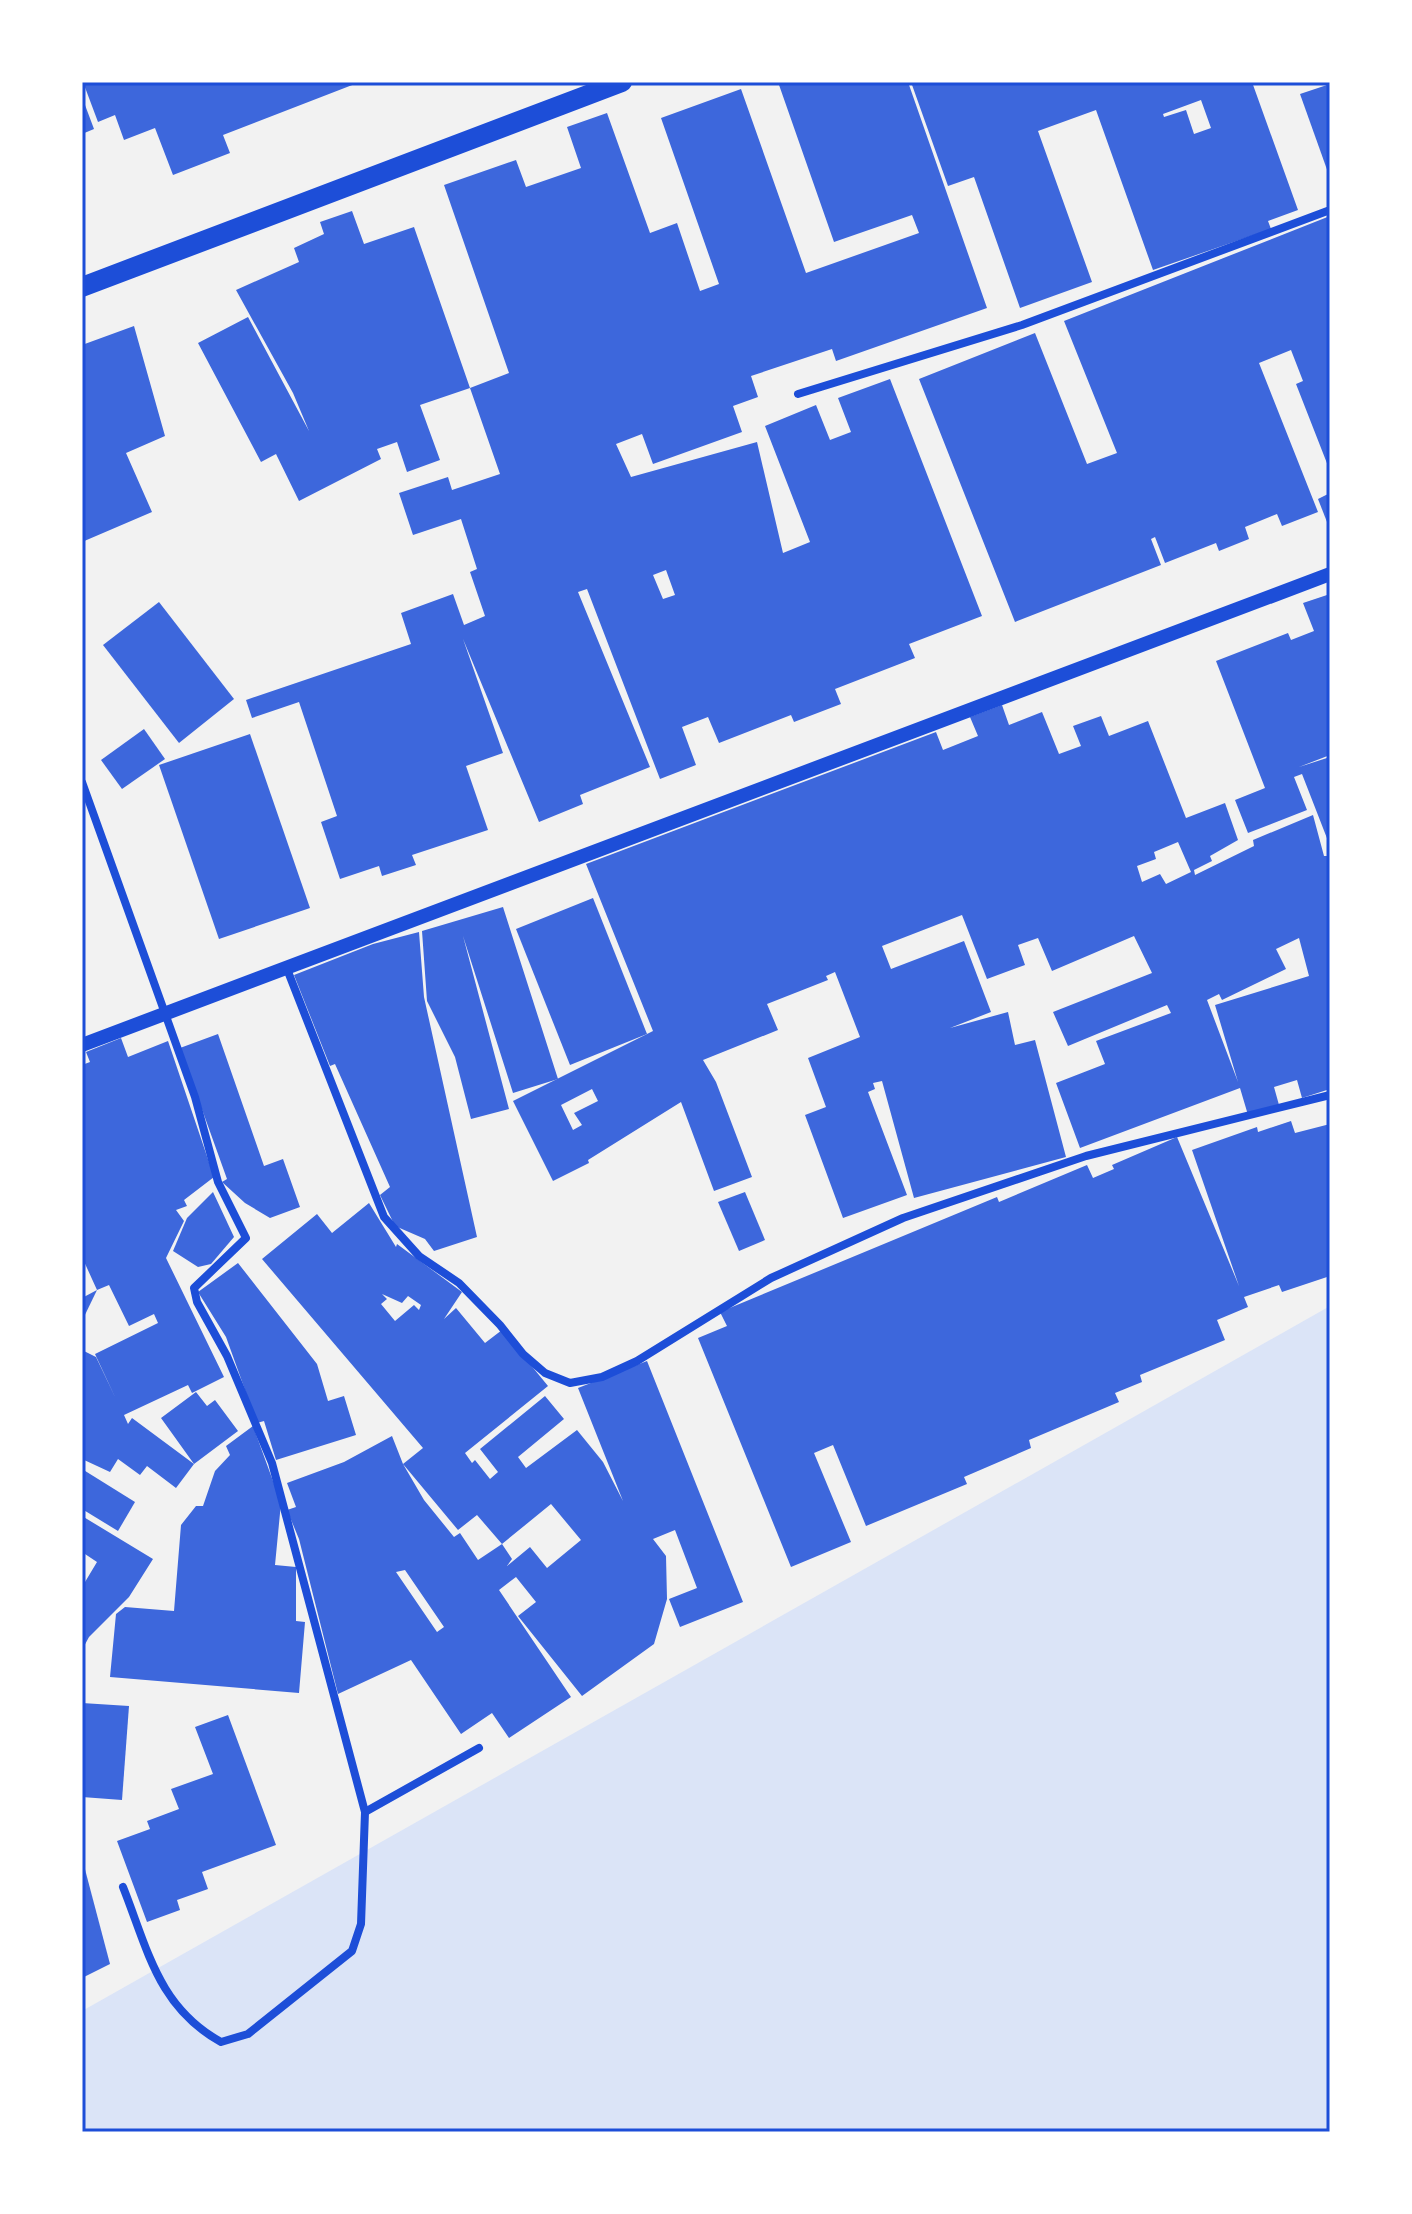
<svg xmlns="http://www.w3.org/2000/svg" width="1412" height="2214" viewBox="0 0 1412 2214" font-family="Roboto,sans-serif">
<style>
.green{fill:#dbe4f7}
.building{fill:#3d67dc;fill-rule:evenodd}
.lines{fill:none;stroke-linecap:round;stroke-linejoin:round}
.minor{stroke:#1d4ed8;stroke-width:8}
.tertiary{stroke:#1d4ed8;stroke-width:14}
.primary{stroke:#1d4ed8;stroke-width:20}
.neatline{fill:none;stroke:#1d4ed8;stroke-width:3}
</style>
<rect width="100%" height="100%" fill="#f2f2f2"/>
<!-- green -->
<path class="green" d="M1330 1306V2132H82V2011Z"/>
<!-- building -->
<g class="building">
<path d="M83 82H360L223 135 230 153 173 175 155 128 124 140 115 115 98 122Z"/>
<path d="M778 82H908L987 308 836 361 832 349 751 376 758 397 733 406 742 432 653 464 642 434 616 444 631 477 757 442 783 553 810 542 765 426 816 405 830 440 851 432 838 398 890 379 982 616 909 644 915 658 835 689 841 704 794 722 791 715 719 743 708 717 682 727 696 765 660 779 587 589 578 592 650 767 580 795 583 804 539 822 463 639 503 753 466 766 488 830 412 855 416 865 382 876 379 866 340 879 321 822 337 816 299 702 252 718 246 700 411 644 401 613 453 594 464 625 485 616 470 572 477 569 461 519 413 535 399 493 448 477 452 490 500 474 470 388 509 373 444 185 516 160 526 187 581 168 567 127 607 113 650 233 677 223 700 291 719 284 661 118 741 89 806 273 919 233 912 215 834 242ZM666 570 675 595 663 599 653 575Z"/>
<path d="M911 82H1252L1298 210 1268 221 1271 229 1153 270 1096 110 1038 131 1092 282 1020 308 974 177 948 186ZM1201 100 1211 128 1194 134 1186 110 1164 117 1163 114Z"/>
<path d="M1330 84V178L1300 94Z"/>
<path d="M82 97 94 129 82 134Z"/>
<path d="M352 211 364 244 414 227 470 388 420 405 440 460 407 472 397 442 377 449 381 459 299 501 276 454 261 462 198 343 248 317 309 431 293 393 236 290 299 262 294 248 324 234 320 222Z"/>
<path d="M1330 216V471L1296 384 1303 381 1291 350 1259 363 1318 512 1282 526 1277 514 1245 527 1249 539 1219 551 1216 543 1165 563 1155 537 1151 539 1161 565 1015 622 919 379 1035 333 1087 464 1117 453 1064 321Z"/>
<path d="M134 326 165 436 126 453 152 512 82 542V345Z"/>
<path d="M1330 493V521L1327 522 1318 499Z"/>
<path d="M1330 594V755L1299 767 1330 757V846L1302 774 1294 777 1307 810 1248 833 1235 800 1265 788 1216 661 1288 633 1291 640 1314 631 1303 603Z"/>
<path d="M159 602 234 699 179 743 103 645Z"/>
<path d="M1002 705 1009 725 1042 712 1059 754 1081 746 1073 726 1101 716 1109 736 1148 721 1186 818 1225 803 1238 840 1210 856 1212 861 1194 870 1195 875 1254 846 1253 840 1313 815 1324 856H1330V1089L1302 1098 1297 1080 1274 1087 1279 1105 1248 1115 1240 1088 1080 1148 1056 1083 1105 1064 1096 1041 1171 1013 1167 1005 1068 1046 1053 1012 1152 973 1134 936 1052 971 1038 938 1018 945 1025 965 987 979 962 915 882 946 891 969 964 941 991 1012 950 1028 1008 1012 1015 1045 1035 1040 1066 1157 914 1198 882 1081 873 1083 875 1089 868 1092 907 1195 843 1218 805 1115 826 1107 808 1058 860 1037 835 972 826 976 828 980 767 1004 778 1030 703 1060 716 1082 752 1177 714 1191 681 1102 588 1160 589 1163 553 1181 513 1101 653 1031 586 864 936 732 943 750 978 736 970 717ZM1178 842 1191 872 1166 884 1160 874 1142 882 1137 866 1156 859 1154 852ZM1299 938 1309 976 1215 1005 1238 1082 1207 1000 1219 994 1222 1000 1286 969 1276 949ZM592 1089 598 1101 574 1113 582 1125 573 1130 561 1105Z"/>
<path d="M144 729 165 759 122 789 101 760Z"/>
<path d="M250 734 310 908 219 939 159 765Z"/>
<path d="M593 898 647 1034 570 1065 516 929Z"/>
<path d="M503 907 558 1079 513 1093 463 936 509 1109 471 1119 455 1057 427 1001 422 931Z"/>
<path d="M419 932 424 997 477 1237 434 1251 425 1239 395 1226 380 1195 390 1187 335 1064 330 1066 294 975 373 944Z"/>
<path d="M218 1034 264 1166 283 1159 300 1207 270 1218 245 1203 222 1182 227 1179 180 1048Z"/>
<path d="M121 1038 128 1057 168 1041 214 1177 184 1200 187 1206 176 1210 184 1221 166 1258 224 1377 192 1393 188 1385 124 1415 128 1424 132 1418 194 1464 176 1488 147 1466 140 1475 118 1459 110 1472 82 1459V1350L96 1357 116 1399 95 1354 158 1323 154 1314 129 1326 109 1285 97 1290 82 1257V1065L90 1062 86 1052Z"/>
<path d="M1291 1121 1295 1133 1330 1124V1276L1282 1292 1279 1285 1244 1297 1248 1307 1217 1320 1225 1340 1140 1375 1142 1382 1115 1393 1119 1402 1029 1440 1031 1448 964 1477 967 1484 866 1526 833 1445 814 1453 851 1542 791 1567 698 1338 727 1326 720 1312 997 1197 999 1202 1087 1165 1093 1178 1114 1169 1112 1165 1177 1137 1239 1286 1192 1150 1257 1127 1258 1132Z"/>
<path d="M213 1192 234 1237 211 1264 198 1267 173 1251 187 1218Z"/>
<path d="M745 1192 765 1240 739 1251 718 1202Z"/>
<path d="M369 1203 396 1247 397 1244 462 1292 444 1319 456 1308 485 1343 502 1330 548 1386 465 1453 472 1463 475 1460 490 1479 498 1472 480 1449 545 1396 564 1419 518 1457 526 1468 577 1430 603 1462 623 1501 578 1388 647 1361 743 1602 680 1627 669 1599 697 1588 675 1530 653 1539 666 1556 667 1599 654 1644 582 1696 518 1616 536 1602 516 1577 499 1590 571 1697 509 1738 492 1713 461 1734 411 1660 338 1694 299 1539 287 1510 296 1507 287 1483 344 1462 392 1436 403 1464 423 1448 262 1259 317 1214 332 1233ZM382 1294 402 1303 408 1296 421 1305 419 1310 414 1305 395 1321 381 1304 387 1299ZM403 1464 458 1530 477 1515 502 1544 478 1560 460 1533 454 1537 424 1500ZM551 1504 581 1540 547 1568 530 1547 507 1566 512 1559 502 1544ZM405 1570 444 1627 437 1632 396 1572Z"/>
<path d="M238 1263 317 1364 328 1401 344 1396 356 1435 276 1460 264 1421 257 1423 226 1337 198 1292Z"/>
<path d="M97 1290 82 1321V1298Z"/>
<path d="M196 1392 207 1406 215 1400 238 1431 194 1464 161 1418Z"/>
<path d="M253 1426 281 1503 275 1565 296 1567V1621L305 1622 299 1693 110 1677 116 1614 125 1607 174 1611 181 1525 196 1506H203L215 1471 230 1455 226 1446Z"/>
<path d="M82 1469 135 1502 118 1531 82 1509Z"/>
<path d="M82 1516 153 1559 129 1597 89 1637 82 1650V1587L97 1562 82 1552Z"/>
<path d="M82 1703 129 1706 122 1800 82 1797Z"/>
<path d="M228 1715 276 1845 202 1872 208 1889 177 1900 180 1910 147 1922 117 1841 150 1829 147 1821 179 1809 171 1789 213 1774 195 1727Z"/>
<path d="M82 1858 110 1964 82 1978Z"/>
</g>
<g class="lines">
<!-- minor -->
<g class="minor">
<path d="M798 394 1022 325 1330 210"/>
<path d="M82 782 195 1097 218 1182 246 1238 194 1288 197 1302 227 1356 272 1463 365 1812"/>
<path d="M287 969 384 1217 419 1256 459 1283 500 1325 523 1354 545 1373 570 1383 602 1377 637 1361 771 1278 903 1218 1086 1156 1330 1095"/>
<path d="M123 1887C148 1950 158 2007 221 2042L248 2034 352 1951 361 1924 365 1812 479 1748"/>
</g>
<!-- tertiary -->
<path class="tertiary" d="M82 1045 1330 574"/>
<!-- primary -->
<path class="primary" d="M82 287 622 82"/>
</g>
<!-- border -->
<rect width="1412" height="2214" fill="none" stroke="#ffffff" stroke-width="168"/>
<rect x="84" y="84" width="1244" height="2046" class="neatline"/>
</svg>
